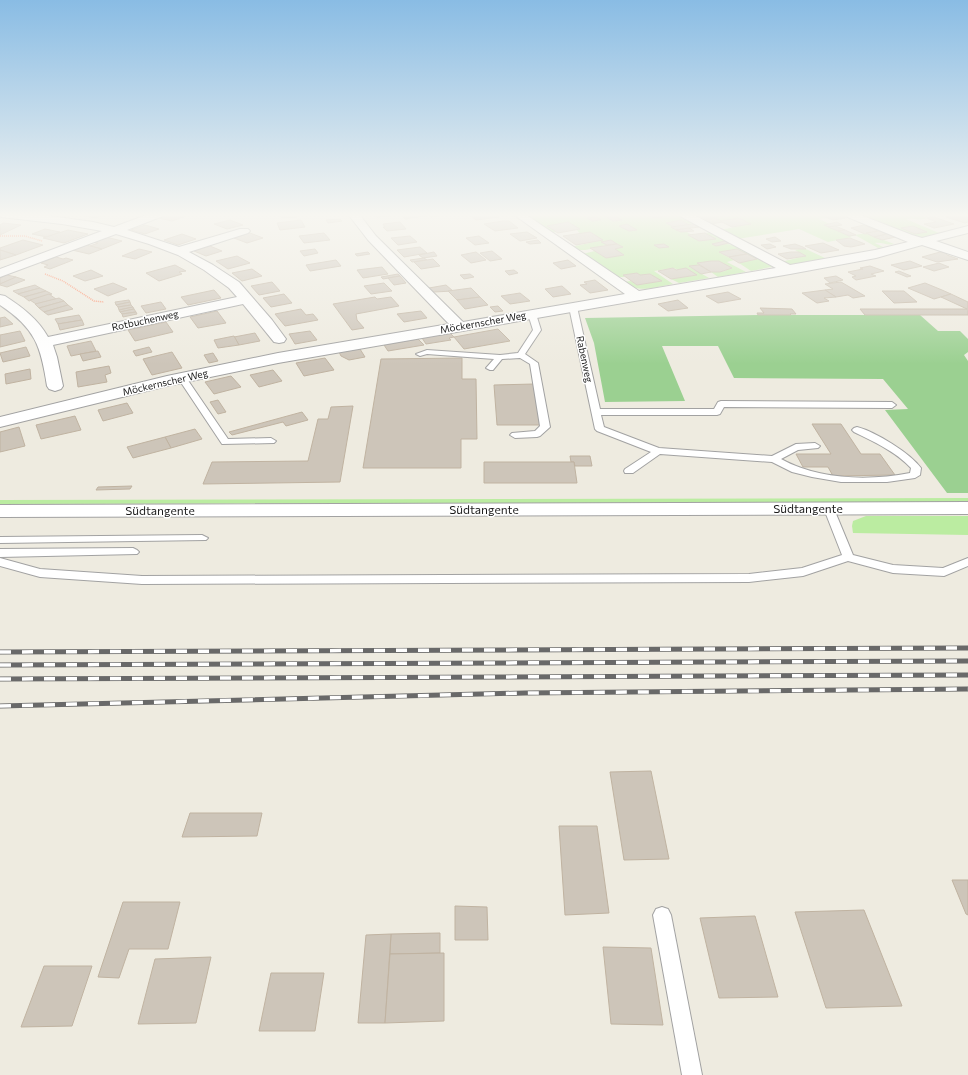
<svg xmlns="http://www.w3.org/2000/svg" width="968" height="1075" viewBox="0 0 968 1075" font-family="Commissioner,sans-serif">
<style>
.grass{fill:#bbeca1}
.forest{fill:#9bd091}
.building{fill:#cdc5b9;stroke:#c0b3a1}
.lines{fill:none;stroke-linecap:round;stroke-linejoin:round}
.service-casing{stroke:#a2a2a2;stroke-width:2}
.minor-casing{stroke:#a2a2a2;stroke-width:2}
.tertiary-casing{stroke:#a2a2a2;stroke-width:2}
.path{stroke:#ff865f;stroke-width:1.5;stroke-dasharray:1 1;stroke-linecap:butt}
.service{fill:#fff;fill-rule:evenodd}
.minor{fill:#fff;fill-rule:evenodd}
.tertiary{fill:#fff;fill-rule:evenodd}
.rail-casing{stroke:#696969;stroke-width:5}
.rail{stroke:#fff;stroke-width:3.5;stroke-dasharray:11;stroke-linecap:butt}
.labels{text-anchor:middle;stroke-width:3;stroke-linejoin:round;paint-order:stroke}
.far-street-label{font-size:10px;fill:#1b1b1b;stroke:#fff}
.street-label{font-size:12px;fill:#1b1b1b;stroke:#fff}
</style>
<rect width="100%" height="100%" fill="#eeebe0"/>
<!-- grass -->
<g class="grass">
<path d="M534 214H646L654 218 672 215 670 214H678L695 223 688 224 681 220 666 223 681 232H687L692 235H689L699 241 715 239 706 233 714 232 729 241 713 244C718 247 721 244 726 244 731 244 734 246 739 246L776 266 751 271 739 263 756 259 737 249 720 253 734 260 727 262 746 272 718 277 711 272 726 271 725 270 731 268C717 261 714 260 698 263L700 265 690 267 709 278 679 283 671 279 697 275 673 268 654 271 673 284C654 287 640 294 623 282L631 281 637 285 661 281 650 274 640 275 637 273 623 275 625 277H616L582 254 595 251 606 258 624 255 615 249 622 247 611 240 602 242 607 245C596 247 581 254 571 247L603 240 590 232 580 234 577 230 579 229 568 222 548 226 557 232 549 233 525 215Z"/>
<path d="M725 214H844L850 217 843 218 835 214 824 216 827 217 819 219 830 224 825 225 852 237 828 242 799 229 737 239 720 230 750 224 739 218 721 221 715 218 728 216Z"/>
<path d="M864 214H918L927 218C919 221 913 217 906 219L939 233 921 238 860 216 866 215Z"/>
<path d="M866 233 894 244C887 246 882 242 875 243L883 247 878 248 855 235Z"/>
<path d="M801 249H806L827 259 793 265 781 262 805 256 795 250Z"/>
<path d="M968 498V502L0 504V500Z"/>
<path d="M866 516H968V535L853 533 852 526 853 521Z"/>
</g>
<!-- forest -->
<path class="forest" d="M758 315H920L938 331H960L968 339V352L964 355 968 361V493H947L885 410 908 409 883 379 734 378 718 346H662L685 401 605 402 594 343 585 318Z"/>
<!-- building -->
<g class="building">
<path d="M79 214H108L95 218Z"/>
<path d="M171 214H176L186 216 172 221 159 218Z"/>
<path d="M280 214H296L297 217 282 218Z"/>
<path d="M375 214H405L377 217Z"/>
<path d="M416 214H436L438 216 431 217 429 215 405 219 402 216Z"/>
<path d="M469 214H496L499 217 476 220Z"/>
<path d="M646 214H670L672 215 654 218Z"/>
<path d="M695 214H720L724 216 705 219Z"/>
<path d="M835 214 845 218 833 220 823 216Z"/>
<path d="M955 214 968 218V222L965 223 946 217Z"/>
<path d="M614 215 622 220 613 221 605 216Z"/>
<path d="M597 217 601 220 592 221 587 218Z"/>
<path d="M934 217 954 224 934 228 924 224 936 222 927 218Z"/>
<path d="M715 218 723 222 710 224 702 220Z"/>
<path d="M739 218 751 224 732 227 720 221Z"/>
<path d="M340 219 342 221 328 223 326 220Z"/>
<path d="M230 220 243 225 227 229 214 224Z"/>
<path d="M301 220 305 227 280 230 277 223Z"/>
<path d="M681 220 689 225 674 227 666 223Z"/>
<path d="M503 221H509L518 228 495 231 484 224Z"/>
<path d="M400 222 406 229 387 231 383 227H385L383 224Z"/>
<path d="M568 222 580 229 558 233 547 226Z"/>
<path d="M837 222 842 225 829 227 824 225Z"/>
<path d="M3 223 21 225 0 235V225Z"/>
<path d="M627 224 637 230 629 231 619 226Z"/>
<path d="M693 224 699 227 676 230 671 227Z"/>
<path d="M145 225 159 229 145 234 131 230Z"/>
<path d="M864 225 878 231 865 234 851 228Z"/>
<path d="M835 226 845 230 838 231 828 227Z"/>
<path d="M913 226 927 232 915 234 901 228Z"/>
<path d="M689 228 694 231 681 232 676 230Z"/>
<path d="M45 229 60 232 47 237 32 234Z"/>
<path d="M68 230 88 234 64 243 43 238Z"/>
<path d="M845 230 856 235 849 236 838 231Z"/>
<path d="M879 231 887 234 874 237 866 233Z"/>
<path d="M527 232 537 238 520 241 510 234Z"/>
<path d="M590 232 603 240 576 245 563 236Z"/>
<path d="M250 233 263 238 247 243 234 238Z"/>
<path d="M324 233 330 240 304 243 299 236Z"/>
<path d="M705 233 716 239 699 241 688 235Z"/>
<path d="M182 234 196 239 178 245 164 240Z"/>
<path d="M887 234 896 237 882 240 874 237Z"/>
<path d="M410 236 417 242 398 245 391 238Z"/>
<path d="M479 236 489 243 475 245 466 238Z"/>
<path d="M106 237 122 241 102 249 90 246 98 243 93 242Z"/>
<path d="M775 237 781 241 772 242 766 239Z"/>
<path d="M850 238 865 244 851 247 844 246 836 240Z"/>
<path d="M23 240 43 245 16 255 0 250V248Z"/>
<path d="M538 240 541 243 530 244 526 242Z"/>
<path d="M611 240 617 244 607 245 601 242Z"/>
<path d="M725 241 729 243 716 246 712 244Z"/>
<path d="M823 243 839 250 821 253 805 246Z"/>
<path d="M617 244 623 247 615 249 624 255 606 258 590 248Z"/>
<path d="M664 244 669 247 659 248 654 245Z"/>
<path d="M770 244 776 247 767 249 761 245Z"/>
<path d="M795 244 803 247 806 249H791L783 246Z"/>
<path d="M86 245 102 249 89 254 72 250Z"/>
<path d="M210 246 222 251 206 256 194 251Z"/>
<path d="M420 247 427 253 404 257 397 250Z"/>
<path d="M139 249 152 252 135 259 122 256Z"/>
<path d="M315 249 318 253 304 256 300 251Z"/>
<path d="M737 249 747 254 729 257 719 252Z"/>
<path d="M0 250 16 255 0 260Z"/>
<path d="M492 251 502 259 490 261 480 253Z"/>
<path d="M368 252 370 254 357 256 355 254Z"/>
<path d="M434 252 437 256 423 258 419 255Z"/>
<path d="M476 252 486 260 471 263 461 255Z"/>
<path d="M791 252H799L806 256 787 259 778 254Z"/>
<path d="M940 252 946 253 947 255 958 259 937 262 922 257Z"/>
<path d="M747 254 757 259 739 263 729 257Z"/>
<path d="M237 256 250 263 228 269 216 261Z"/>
<path d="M56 257 63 259 66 258 73 260 50 269 44 267 48 265 41 263Z"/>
<path d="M424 258 427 260 412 262 410 260Z"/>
<path d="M433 259 440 266 421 269 414 262Z"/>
<path d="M336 260 341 266 310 271 306 265Z"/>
<path d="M568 260 576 266 561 269 553 263Z"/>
<path d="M711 261H719L732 268 720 272H711L697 263Z"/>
<path d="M910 261 922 266 904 270 891 265Z"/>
<path d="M939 263 949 267 934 271 923 267Z"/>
<path d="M175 265 186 271 179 272 182 274 159 281 146 273Z"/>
<path d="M699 265 711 272 701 274 689 266Z"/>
<path d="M870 266 884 271 871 274 876 276 856 280 852 277 856 276 848 272 863 269 860 268Z"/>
<path d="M382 267 388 274 363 278 357 270Z"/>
<path d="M673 268 676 270 686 268 697 275 671 279 658 271Z"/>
<path d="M252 269 262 276 242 281 232 273Z"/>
<path d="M91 270 103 276 85 281 73 276Z"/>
<path d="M514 270 518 273 509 275 505 271Z"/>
<path d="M899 271 911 276 907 277 895 272Z"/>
<path d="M637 273 640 275 650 274 662 281 637 285 623 275Z"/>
<path d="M398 274 400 276 383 279 381 277Z"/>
<path d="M470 274 474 277 464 279 460 275Z"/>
<path d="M7 275 16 277 0 284V278Z"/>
<path d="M400 276 406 283 394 285 388 278Z"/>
<path d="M836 276 843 280 830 283 824 278Z"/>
<path d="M16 277 25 280 7 287 0 285V284Z"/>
<path d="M595 280 608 290 590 293 580 285 587 284 584 282Z"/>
<path d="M272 282 280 291 259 295 251 286Z"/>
<path d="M841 282 865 296 853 298 848 295 836 297 825 290 833 289 825 284Z"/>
<path d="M113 283 127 289 108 296 94 289Z"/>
<path d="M384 283 392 291 371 294 364 286Z"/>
<path d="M925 283 942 290 951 294 934 299 908 288Z"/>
<path d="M35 285 40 288 18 294 13 291Z"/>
<path d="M446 285 453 291 434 292 429 288Z"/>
<path d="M562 286 571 294 553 297 545 289Z"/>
<path d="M40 288 46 291 24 297 18 294Z"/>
<path d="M471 288 480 297 457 300 448 291Z"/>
<path d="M214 290 221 298 188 305 181 297Z"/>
<path d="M825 290 836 297 824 298 829 301 817 303 802 293Z"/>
<path d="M46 291 52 294 29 301 24 297Z"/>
<path d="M882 291H904L917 302 894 303Z"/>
<path d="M728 292 741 299 718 303 706 296Z"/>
<path d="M520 293 530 301 510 304 501 296Z"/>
<path d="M49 294 56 299 36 304 30 300Z"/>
<path d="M284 294 292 303 271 307 263 298Z"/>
<path d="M951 294 968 302V315H865L860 309H967L941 297Z"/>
<path d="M375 297 377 299 391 297 399 306 356 314 357 320 364 328 352 330 333 304Z"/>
<path d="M480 297 488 305 465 309 457 300Z"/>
<path d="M59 298 64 301 39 308 35 304Z"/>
<path d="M129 300 130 302 116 305 115 302Z"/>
<path d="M678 300 688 308 668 311 658 304Z"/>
<path d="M64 301 68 305 44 312 39 308Z"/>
<path d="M130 302 131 305 118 307 116 305Z"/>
<path d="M161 302 166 309 146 313 141 306Z"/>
<path d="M68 305 73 309 48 315 44 312Z"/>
<path d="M131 305 133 307 119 310 118 307Z"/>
<path d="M498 306 503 311 495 312 490 307Z"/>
<path d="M133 307 134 309 120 312 119 310Z"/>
<path d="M760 308 792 309 796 314H790L791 315H758L757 313H764Z"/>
<path d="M134 309 136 312 122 314 120 312Z"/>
<path d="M301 309 306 315 313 314 318 320 285 326 275 314Z"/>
<path d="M217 311 226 323 198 328 190 317Z"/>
<path d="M421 311 427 318 404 322 397 314Z"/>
<path d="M136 312 137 314 123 317 122 314Z"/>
<path d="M79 315 82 320 58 324 55 319Z"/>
<path d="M5 317 13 324 0 327V318Z"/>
<path d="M82 320 84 325 60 330 58 324Z"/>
<path d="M166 322 173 332 135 341 128 330Z"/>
<path d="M498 329 510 341 464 349 454 337Z"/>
<path d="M20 331 25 341 0 347V335Z"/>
<path d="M310 331 317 340 295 344 289 334Z"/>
<path d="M255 333 260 341 239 345 234 337Z"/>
<path d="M450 333 454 337 449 338 451 340 426 344 422 338Z"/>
<path d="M234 336 239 345 218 348 214 340Z"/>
<path d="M418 339 424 345 388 351 384 345Z"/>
<path d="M91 341 96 351 71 356 67 346Z"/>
<path d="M26 347 30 356 3 362 0 353Z"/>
<path d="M149 347 152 352 136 356 133 351Z"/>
<path d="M360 349 365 357 349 360 341 356 339 352Z"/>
<path d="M98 351 101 357 83 361 80 354Z"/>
<path d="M172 352 182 368 152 375 143 359Z"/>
<path d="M213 353 218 361 209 363 204 355Z"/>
<path d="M325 358 334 370 304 376 296 363Z"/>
<path d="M462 358V379H476L477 439H461V468H363L381 359Z"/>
<path d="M109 366 111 373 105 375 107 382 78 387 76 372Z"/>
<path d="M30 369 31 379 6 384 5 374Z"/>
<path d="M273 370 282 381 259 387 250 375Z"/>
<path d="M231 376 241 387 214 394 205 382Z"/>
<path d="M534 384 541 425H497L494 385Z"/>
<path d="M218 400 226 412 218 414 210 402Z"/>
<path d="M127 403 133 413 103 421 98 410Z"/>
<path d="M353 406 340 482 203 484 212 462 308 461 318 419H328L331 407Z"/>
<path d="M302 412 308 420 286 426 283 422 232 435 229 432Z"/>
<path d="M75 416 81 430 41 439 36 425Z"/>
<path d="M812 424H841L861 454H880L895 475 833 476 828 467H803L796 454H831Z"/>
<path d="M19 427 25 446 0 452V432Z"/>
<path d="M195 429 202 439 171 448 165 437Z"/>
<path d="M165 437 171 448 133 458 127 447Z"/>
<path d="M570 456H590L592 466H575L574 462H571Z"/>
<path d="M484 462H574L577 483H484Z"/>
<path d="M132 486 130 489 96 490 98 487Z"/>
<path d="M651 771 669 859 624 860 610 772Z"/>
<path d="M190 813H262L257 836 182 837Z"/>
<path d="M559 826H597L609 913 565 915Z"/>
<path d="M952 880H968V915L966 914Z"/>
<path d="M123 902H180L168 949H129L119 978 98 977Z"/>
<path d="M455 906 487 907 488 940H455Z"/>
<path d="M864 910 902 1006 826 1008 795 912Z"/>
<path d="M755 916 778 997 719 998 700 918Z"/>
<path d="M440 933V953L390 954 391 934Z"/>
<path d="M391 934 385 1023H358L366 935Z"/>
<path d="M603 947 651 948 663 1025 611 1024Z"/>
<path d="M444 953V1021L385 1023 390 954Z"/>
<path d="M211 957 196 1023 138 1024 155 959Z"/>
<path d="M44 966H92L72 1026 21 1027Z"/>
<path d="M271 973H324L315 1031H259Z"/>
</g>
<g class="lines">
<!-- service casing -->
<g class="service-casing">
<g id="service">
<path d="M570 305H576L577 307 600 409H714L718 402 721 401 892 402 896 405 892 408 724 407 720 414 717 415H601L604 427 659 448 772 456 796 444 815 443 820 446 818 448 798 450 781 459C819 480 869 481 910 473L911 468C895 451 874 442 854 432L852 430 854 428 857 427C876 432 910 453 921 468L920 475 915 478 887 482H841L812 477 792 472 772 462 660 454 633 473H625L624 471 625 469 651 452 597 431 595 429 569 307Z"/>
<path d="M529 312H532L536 314 541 330 525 354 538 363 550 427 540 436 537 437 515 438 510 435 512 433 535 431 540 426 530 364 520 358 502 359 493 370H490L486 368 494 359 427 354 420 356 416 354 427 350 500 355 518 353 533 330 528 314Z"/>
<path d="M182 375 185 376 228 439 271 438 276 441 274 443 222 444 178 378Z"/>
<path d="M829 506 834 509 853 555 893 565 943 568 968 558V566L944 576 893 573 848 561 803 576 749 582 142 584 40 577 0 566V558L40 569 142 576 749 574 802 568 842 555 824 509Z"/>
<path d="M202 535 208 538 206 540 0 543V537Z"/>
<path d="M133 548 137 550 139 552 137 554 0 557V549Z"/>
<path d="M662 907 668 909 671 915 702 1075H682L653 915 656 909Z"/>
</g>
</g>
<!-- minor casing -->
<g class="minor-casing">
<g id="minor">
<path d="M0 214H36L93 222 114 227 149 214H164L163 216 127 230 179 247 240 229H248L250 231 248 233 189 252 213 265 239 282 272 320 286 339 284 342 279 343 274 342 243 304 53 345 57 357 63 386 61 389 55 391 49 389 47 386C41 346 35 328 0 305V295L5 296C22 307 38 319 48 337L237 297 229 288 204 270 178 255 149 244 116 234 0 277V269L102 231 62 224 1 217Z"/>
<path d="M348 214H359L376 236 463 322 625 294 513 214H525L639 291 776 268 680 216 679 214H692L790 265 875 250 908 242 845 216 844 214H858L912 235 922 238 968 226V233L936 241 968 252V260L922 245 876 258 790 274 278 363 167 386 0 427V417L167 376 278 353 449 324 368 240Z"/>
</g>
</g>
<!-- tertiary casing -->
<g class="tertiary-casing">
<path id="tertiary" d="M968 502V514L0 517V505Z"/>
</g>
<!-- path -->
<g class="path">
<path d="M0 236H25L42 241"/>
<path d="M45 274 63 281 94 301 104 302"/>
</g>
<!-- service -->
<use href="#service" class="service"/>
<!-- minor -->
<use href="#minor" class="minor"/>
<!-- tertiary -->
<use href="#tertiary" class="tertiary"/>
<!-- rail casing -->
<g class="rail-casing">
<g id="rail">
<path d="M0 652 968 648"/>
<path d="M0 665 968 661"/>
<path d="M0 679 968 675"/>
<path d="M0 706 525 693 968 689"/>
</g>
</g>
<!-- rail -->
<use href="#rail" class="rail"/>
</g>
<!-- sky -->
<linearGradient id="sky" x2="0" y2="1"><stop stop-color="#89bce4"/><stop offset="0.59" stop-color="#f7f6f1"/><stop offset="1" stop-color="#f7f6f1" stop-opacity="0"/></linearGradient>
<rect width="968" height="364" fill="url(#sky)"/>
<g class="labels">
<!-- far-street labels -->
<g class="far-street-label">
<text transform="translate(145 320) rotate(-12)" y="4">Rotbuchenweg</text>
<text transform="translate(483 322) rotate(-10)" y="4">Möckernscher Weg</text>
<text transform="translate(585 359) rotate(78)" y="4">Rabenweg</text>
<text transform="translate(165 382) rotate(-13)" y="4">Möckernscher Weg</text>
</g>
<!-- street labels -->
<g class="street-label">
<text x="808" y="513">Südtangente</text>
<text x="484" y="514">Südtangente</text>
<text x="160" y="515">Südtangente</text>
</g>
</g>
</svg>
